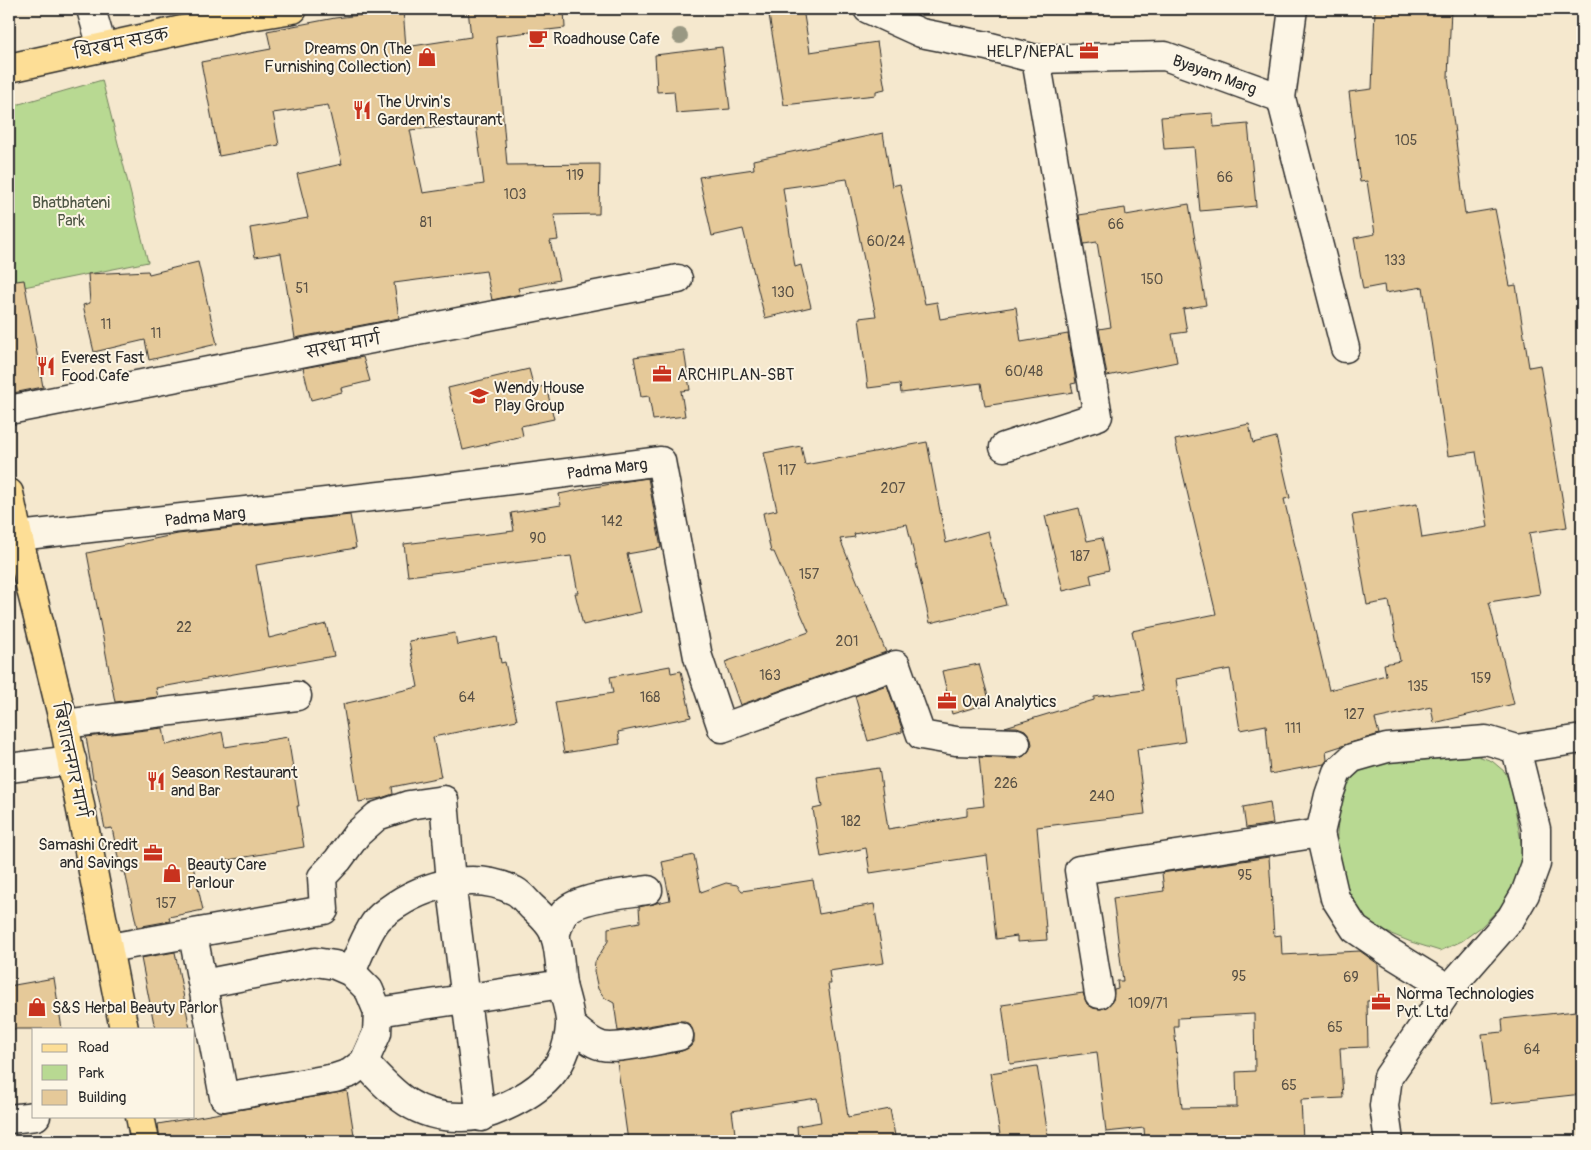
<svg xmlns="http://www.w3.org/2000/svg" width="1591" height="1150" viewBox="0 0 1591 1150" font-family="Pangolin,'Playpen Sans Deva',sans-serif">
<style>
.green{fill:#b8d992;stroke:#72825e}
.building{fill:#e5c999;stroke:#2b2b2b;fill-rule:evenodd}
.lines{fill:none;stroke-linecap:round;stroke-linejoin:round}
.minor-casing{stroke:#2b2b2b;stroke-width:31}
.major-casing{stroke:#2b2b2b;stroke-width:31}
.minor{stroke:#fcf5e5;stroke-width:28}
.major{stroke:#fdde96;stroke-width:28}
.tree{fill:#999883}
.labels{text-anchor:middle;stroke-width:4;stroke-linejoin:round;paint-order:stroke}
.number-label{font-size:14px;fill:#5a5246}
.poi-label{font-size:16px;fill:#2b2b2b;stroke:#fcf5e5;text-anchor:start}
.street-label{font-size:16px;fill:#2b2b2b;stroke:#fcf5e5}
.park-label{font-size:16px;fill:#4e5645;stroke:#fcf5e5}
</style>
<rect width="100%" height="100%" fill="#f5e8ce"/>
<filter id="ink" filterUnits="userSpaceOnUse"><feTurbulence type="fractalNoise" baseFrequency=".02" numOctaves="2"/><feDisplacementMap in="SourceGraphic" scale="10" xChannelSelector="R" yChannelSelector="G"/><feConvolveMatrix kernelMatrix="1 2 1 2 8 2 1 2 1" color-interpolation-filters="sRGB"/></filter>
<g filter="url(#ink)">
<!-- green -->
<g class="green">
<path d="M102 80 148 262 9 290V107Z"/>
<path d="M1478 756 1492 761 1505 772 1511 786 1524 858 1512 895 1481 927 1462 941 1440 951 1411 942 1374 927 1350 907 1336 847 1339 807 1348 782 1363 769 1380 763Z"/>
</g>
<!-- building -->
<g class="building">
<path d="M468 9H564L565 28 496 36 507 165 600 164 599 214 554 215 558 240 550 241 559 280 518 288 520 294 492 300 486 271 394 283 399 318 295 338 281 253 255 257 250 228 308 218 297 174 342 164 328 105 273 113 279 145 219 156 201 62 271 49 267 31 335 18 403 10 406 47 471 37ZM476 124 484 184 423 193 410 130Z"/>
<path d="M768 9H803L810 52 877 42 885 89 876 91V95L784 105Z"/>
<path d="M1375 9H1451L1448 77 1465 214 1495 209 1510 286 1516 285 1529 367 1540 365 1567 527 1529 533 1540 594 1489 602 1514 704 1434 723 1431 707 1375 719 1379 734 1326 751 1327 760 1324 764 1270 774 1266 725 1240 730 1230 669 1176 679 1185 742 1137 749 1145 814 1037 827 1047 940 1017 942V936L996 939 987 855 870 873 866 848 821 857 813 809 822 807 817 777 879 768 888 829 967 816V808L984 806 979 757 1016 759 1024 756 1029 751 1032 744 1030 736 1025 730 1017 727H1005L1094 700V697L1144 690 1132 631 1216 614 1175 440 1249 424 1253 443 1276 437 1290 498 1284 499 1329 690 1386 675 1384 664 1400 661 1389 601 1367 605 1352 515 1417 504 1422 538 1488 527 1476 452 1448 456 1423 287 1385 293 1384 285 1363 289 1354 238 1375 234 1367 181 1360 182 1349 92 1372 89Z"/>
<path d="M722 47 730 109 676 113 674 91 657 92 655 55Z"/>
<path d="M1213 113 1214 127 1248 124 1256 206 1200 211 1194 147 1164 149 1161 117Z"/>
<path d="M883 133 892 186 900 184 925 304 937 302 940 319 1016 307 1021 342 1068 334 1076 383 1071 384 1073 392 985 406 981 383 901 393 900 384 868 388 859 318 876 316 847 179 783 188 795 267 801 265 811 307 765 318 743 229 712 236 699 177 754 169 753 160Z"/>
<path d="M1189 204 1206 305 1183 309 1187 332 1172 334 1177 362 1107 376 1099 329 1111 327 1097 242 1084 244 1079 215 1125 208 1126 215Z"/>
<path d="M198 262 217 344 149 360 145 340 94 352 83 305 90 303 88 274 148 271 149 274Z"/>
<path d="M24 280 43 387 13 393 9 373V282Z"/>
<path d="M684 350 690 390 681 391 685 416 653 420 649 396 641 397 634 357Z"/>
<path d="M363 357 370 381 341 388 342 392 311 400 303 368Z"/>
<path d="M529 369 534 388 546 386 554 419 521 426 523 436 463 450 448 388Z"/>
<path d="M927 442 946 543 988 531 1006 605 930 623 907 524 854 534 855 537 840 539 886 652 740 705 725 662 809 632 774 552H771L763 513 777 510 764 453 801 446 805 465Z"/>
<path d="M648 478 661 548 627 554 641 612 583 625 575 593H578L571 556 408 576 404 544 514 531 511 513 561 505 559 494 621 482Z"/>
<path d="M1079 508 1087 541 1102 538 1109 570 1090 575 1092 584 1063 591 1045 516Z"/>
<path d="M350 515 356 548 256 565 269 638 326 624 334 656 156 688 158 697 115 702 87 553 178 534Z"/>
<path d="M455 633 457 645 497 637 501 663 505 662 517 720 433 737 441 777 392 787 393 794 381 798 359 802 343 704 418 687 409 641Z"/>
<path d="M979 664 990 703 952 714 942 671Z"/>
<path d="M670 666 671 673 681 671 691 717 618 732 620 744 564 753 555 702 613 693 610 677Z"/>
<path d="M887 685 902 729V732L868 741 855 696Z"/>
<path d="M163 728 166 745 222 732 225 747 288 737 299 806H297L304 847 193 866 203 910 169 917 170 921 137 927 125 872H121L112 828 105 829 95 779H93L86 737Z"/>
<path d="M1270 802 1273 824 1246 828 1243 807Z"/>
<path d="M694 855 701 892 726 883 737 885 742 891 813 880 819 914 874 904 884 963 829 971 831 984H828L848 1117 890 1109 896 1141H798L797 1126 821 1122 817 1098 732 1111 736 1141H628L617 1062 682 1051 690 1047 694 1042V1034L690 1025 685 1021H677L618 1031 614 1003 605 998 598 989 594 971 595 962 608 941V928L640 922 639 907 670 900 662 862Z"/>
<path d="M1269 857 1274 936 1281 935 1282 955 1360 951 1378 964 1380 1000 1367 1001 1368 1047 1340 1048 1343 1098 1301 1100 1303 1141H1145L1144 1128 1106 1132 1097 1052 1010 1064 1002 1005 1083 993 1087 1004 1093 1008 1101 1009 1108 1006 1113 1000 1114 989 1118 988 1117 981H1123L1113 898 1164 891 1162 873ZM1254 1014 1255 1071 1236 1072 1237 1107 1182 1108 1174 1026H1178V1018Z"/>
<path d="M175 952 190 1029H155L141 958Z"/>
<path d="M54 978 62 1029H9V986Z"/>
<path d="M1576 1011 1582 1064V1094L1491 1104 1482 1034 1503 1032 1502 1019Z"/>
<path d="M1037 1066 1048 1135 1012 1141H1001L990 1073Z"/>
<path d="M347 1091 355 1141H160L158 1124Z"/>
</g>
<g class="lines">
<!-- minor casing -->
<g class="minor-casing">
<g id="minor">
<path d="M91 9 102 47"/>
<path d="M868 9 921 33 987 46 1036 59 1165 56 1281 98 1345 348"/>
<path d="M1281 98 1293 9"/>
<path d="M9 410 678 279"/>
<path d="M1004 447 1098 416 1036 59"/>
<path d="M18 536 407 493 661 461 698 657 722 728 896 665 921 735 956 741 1016 743"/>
<path d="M64 724 297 696"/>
<path d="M9 768 72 760"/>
<path d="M1320 833 1335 898 1355 929 1389 952 1449 989 1511 918 1525 894 1536 864V829L1516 749"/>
<path d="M193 935 224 1097 335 1078 350 1073 364 1062 377 1033 378 1012 369 990 351 972 335 965 315 962 203 984"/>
<path d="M555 936C558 927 560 917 566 911 580 897 628 893 648 890"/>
<path d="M109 948 324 910 322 877 338 860 357 834 377 816 409 805 444 800 451 882 481 1117"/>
<path d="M351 972C358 957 369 926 381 916 417 886 472 869 515 891 521 894 527 902 532 907 540 914 552 925 555 936 560 950 560 970 562 985 565 998 571 1013 570 1026 567 1074 533 1096 492 1112 482 1116 473 1117 462 1117 416 1118 394 1095 364 1062"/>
<path d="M1099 994 1079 870 1320 833 1329 795 1337 772 1352 758 1387 748 1486 740 1516 749 1582 739"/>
<path d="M378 1012 562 984"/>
<path d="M571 1025C580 1033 590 1043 602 1046 618 1050 662 1039 679 1036"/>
<path d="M9 1119 36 1116"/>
<path d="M1389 1141 1384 1106 1388 1077 1449 989"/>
</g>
</g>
<!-- major casing -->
<g class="major-casing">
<g id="major">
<path d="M9 68 237 18 293 9"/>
<path d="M9 493 18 536 64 724 124 1029"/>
<path d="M140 1116 145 1141"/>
</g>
</g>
<!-- minor -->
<use href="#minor" class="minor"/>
<!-- major -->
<use href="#major" class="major"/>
</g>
<!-- trees -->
<circle class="tree" cx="680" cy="36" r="8"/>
</g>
<!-- icons -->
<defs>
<g id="cafe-bare" transform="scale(1.5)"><path d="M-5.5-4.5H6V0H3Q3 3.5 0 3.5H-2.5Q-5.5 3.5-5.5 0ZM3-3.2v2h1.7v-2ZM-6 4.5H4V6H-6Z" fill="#c8321e" stroke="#fcf5e5" stroke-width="2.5" paint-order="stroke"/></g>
<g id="office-bare" transform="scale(1.5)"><path d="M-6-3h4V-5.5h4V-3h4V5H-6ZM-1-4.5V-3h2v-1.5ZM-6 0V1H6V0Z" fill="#c8321e" stroke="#fcf5e5" stroke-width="2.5" paint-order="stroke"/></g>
<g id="shop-bare" transform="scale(1.5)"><path d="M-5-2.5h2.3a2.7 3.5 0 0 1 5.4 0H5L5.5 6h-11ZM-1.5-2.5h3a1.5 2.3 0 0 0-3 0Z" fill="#c8321e" stroke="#fcf5e5" stroke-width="2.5" paint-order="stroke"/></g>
<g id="restaurant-bare" transform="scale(1.5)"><path d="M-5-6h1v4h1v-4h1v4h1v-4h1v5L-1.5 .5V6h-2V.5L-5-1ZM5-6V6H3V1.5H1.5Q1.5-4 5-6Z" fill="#c8321e" stroke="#fcf5e5" stroke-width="2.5" paint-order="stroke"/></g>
<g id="school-bare" transform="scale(1.5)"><path d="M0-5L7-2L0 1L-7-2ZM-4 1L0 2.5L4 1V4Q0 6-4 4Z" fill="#c8321e" stroke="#fcf5e5" stroke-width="2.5" paint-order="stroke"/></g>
</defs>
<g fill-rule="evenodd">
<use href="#cafe-bare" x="538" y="38"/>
<use href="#office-bare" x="1089" y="51"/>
<use href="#shop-bare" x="427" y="57"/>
<use href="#restaurant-bare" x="362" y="110"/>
<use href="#restaurant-bare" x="46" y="366"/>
<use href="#office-bare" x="662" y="374"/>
<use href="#school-bare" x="479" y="396"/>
<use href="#office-bare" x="947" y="701"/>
<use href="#restaurant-bare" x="156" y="781"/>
<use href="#office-bare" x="153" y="853"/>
<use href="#shop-bare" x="172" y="873"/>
<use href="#office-bare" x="1381" y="1002"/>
<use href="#shop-bare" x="37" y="1007"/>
</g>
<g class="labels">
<!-- number labels -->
<g class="number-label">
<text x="1406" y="145">105</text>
<text x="575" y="180">119</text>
<text x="1225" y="182">66</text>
<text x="515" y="199">103</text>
<text x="426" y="227">81</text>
<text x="1116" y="229">66</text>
<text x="886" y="246">60/24</text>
<text x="1395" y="265">133</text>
<text x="1152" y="284">150</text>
<text x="302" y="293">51</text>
<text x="783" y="297">130</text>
<text x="106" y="329">11</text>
<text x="156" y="338">11</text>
<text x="1024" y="376">60/48</text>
<text x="787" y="475">117</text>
<text x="893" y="493">207</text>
<text x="612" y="526">142</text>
<text x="538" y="543">90</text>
<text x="1080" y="561">187</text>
<text x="809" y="579">157</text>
<text x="184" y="632">22</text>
<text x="847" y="646">201</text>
<text x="770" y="680">163</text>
<text x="1481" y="683">159</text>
<text x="1418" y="691">135</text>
<text x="467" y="702">64</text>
<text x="650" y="702">168</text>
<text x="1354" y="719">127</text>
<text x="1293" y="733">111</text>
<text x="1006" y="788">226</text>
<text x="1102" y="801">240</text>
<text x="851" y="826">182</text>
<text x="1245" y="880">95</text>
<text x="166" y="908">157</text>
<text x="1239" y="981">95</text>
<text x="1351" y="982">69</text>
<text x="1148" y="1008">109/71</text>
<text x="1335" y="1032">65</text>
<text x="1532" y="1054">64</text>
<text x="1289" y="1090">65</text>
</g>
<!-- poi labels -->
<g class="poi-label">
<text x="553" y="44">Roadhouse Cafe</text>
<text x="412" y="54" text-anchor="end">Dreams On (The<tspan x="412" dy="18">Furnishing Collection)</tspan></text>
<text x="1074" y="57" text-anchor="end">HELP/NEPAL</text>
<text x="377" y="107">The Urvin's<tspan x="377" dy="18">Garden Restaurant</tspan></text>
<text x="61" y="363">Everest Fast<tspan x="61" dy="18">Food Cafe</tspan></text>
<text x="677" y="380">ARCHIPLAN-SBT</text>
<text x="494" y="393">Wendy House<tspan x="494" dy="18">Play Group</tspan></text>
<text x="962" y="707">Oval Analytics</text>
<text x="171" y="778">Season Restaurant<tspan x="171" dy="18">and Bar</tspan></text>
<text x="138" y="850" text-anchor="end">Samashi Credit<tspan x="138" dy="18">and Savings</tspan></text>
<text x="187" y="870">Beauty Care<tspan x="187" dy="18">Parlour</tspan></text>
<text x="1396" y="999">Norma Technologies<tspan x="1396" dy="18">Pvt. Ltd</tspan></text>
<text x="52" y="1013">S&amp;S Herbal Beauty Parlor</text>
</g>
<!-- street labels -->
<g class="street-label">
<text transform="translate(121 43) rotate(-12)" y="6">थिरबम सडक</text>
<text transform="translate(1215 74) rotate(20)" y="6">Byayam Marg</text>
<text transform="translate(343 345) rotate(-11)" y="6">सरधा मार्ग</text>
<text transform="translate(607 468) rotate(-7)" y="6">Padma Marg</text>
<text transform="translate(205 516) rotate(-6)" y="6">Padma Marg</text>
<text transform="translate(71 760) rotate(78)" y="6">बिशालनगर मार्ग</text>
</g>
<!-- park labels -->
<g class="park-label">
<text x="71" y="208">Bhatbhateni<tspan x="71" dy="18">Park</tspan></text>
</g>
</g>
<!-- margin -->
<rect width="1591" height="1150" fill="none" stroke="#fcf5e5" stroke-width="30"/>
<rect x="15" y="15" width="1561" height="1120" fill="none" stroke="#2b2b2b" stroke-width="2" filter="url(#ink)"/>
<!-- legend -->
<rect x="32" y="1028" width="162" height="90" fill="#fcf5e5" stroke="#a8a49b"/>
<rect x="42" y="1044" width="25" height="8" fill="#fdde96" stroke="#a8a49b"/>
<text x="78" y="1052" font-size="15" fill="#2b2b2b">Road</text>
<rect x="42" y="1065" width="25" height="15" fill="#b8d992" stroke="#a8a49b"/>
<text x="78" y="1078" font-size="15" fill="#2b2b2b">Park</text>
<rect x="42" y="1090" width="25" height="15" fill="#e5c999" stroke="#a8a49b"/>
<text x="78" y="1102" font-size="15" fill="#2b2b2b">Building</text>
</svg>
